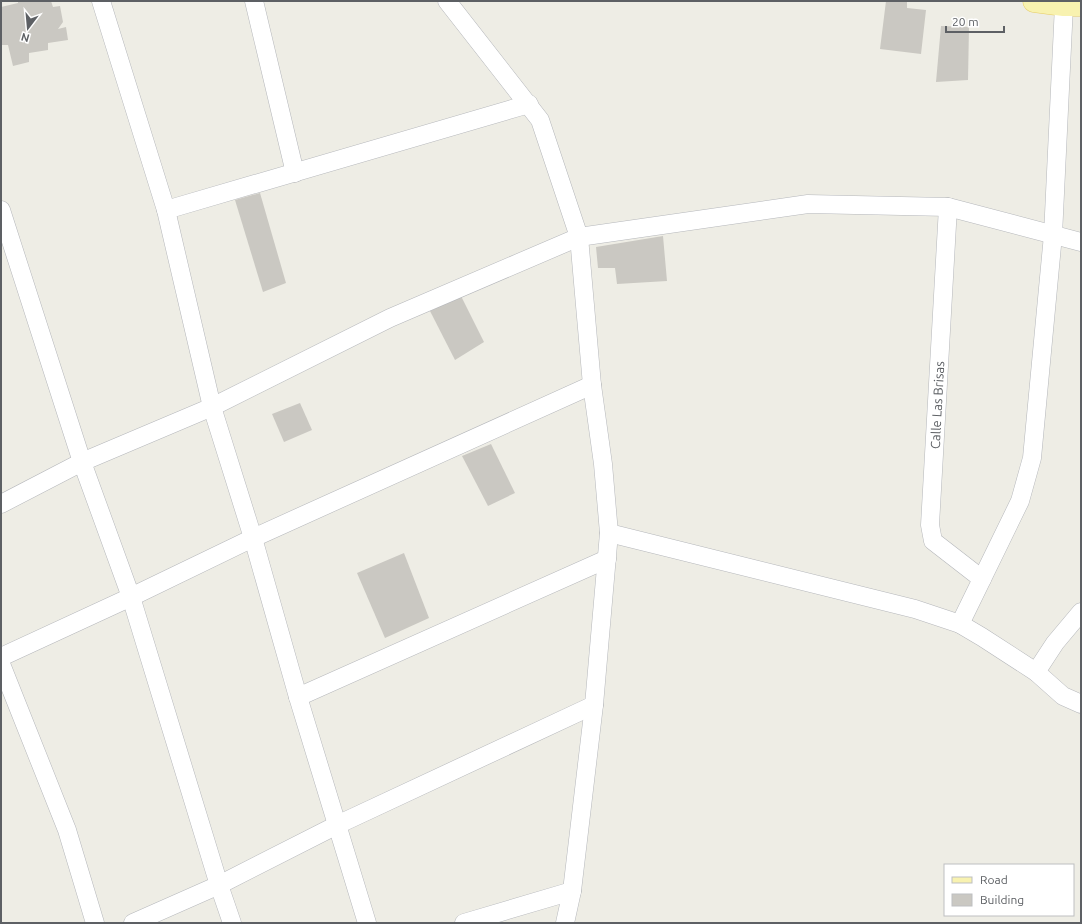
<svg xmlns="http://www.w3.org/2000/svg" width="1082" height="924" viewBox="0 0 1082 924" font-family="Ubuntu,sans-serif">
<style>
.building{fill:#cac8c2}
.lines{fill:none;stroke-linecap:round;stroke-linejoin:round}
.minor-casing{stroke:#b5b7bb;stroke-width:19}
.primary-casing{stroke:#e6cc66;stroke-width:23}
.minor{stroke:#fff;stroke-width:18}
.primary{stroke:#f8f2b0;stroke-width:22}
.labels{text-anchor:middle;stroke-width:3.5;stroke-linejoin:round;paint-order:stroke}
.street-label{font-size:13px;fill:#5d6064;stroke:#fff}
</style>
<rect width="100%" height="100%" fill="#eeede5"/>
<!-- building -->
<g class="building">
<path d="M18 1H51L53 7 60 6 63 22 58 29 66 27 68 40 48 43V50L29 53V62L13 66 8 45H1V7L18 3Z"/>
<path d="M886 1H907V8L926 10 921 54 880 49Z"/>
<path d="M941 26 969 27 968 80 936 82Z"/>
<path d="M260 193 286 283 263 292 235 200Z"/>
<path d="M663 236 667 281 617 284 615 268H598L596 247Z"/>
<path d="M461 296 484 342 455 360 430 311Z"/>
<path d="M300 403 312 430 284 442 272 414Z"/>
<path d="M491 444 515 493 488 506 462 456Z"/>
<path d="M404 553 429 618 385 638 357 573Z"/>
</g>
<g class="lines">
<!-- minor casing -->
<g class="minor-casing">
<g id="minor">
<path d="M101 1 166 210 212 407 253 538 298 697 367 923"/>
<path d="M254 1 295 173"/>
<path d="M447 1 540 120 579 237 592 385 603 464 609 533 594 705 572 891 565 923"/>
<path d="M948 207 930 525 933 541 982 579"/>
<path d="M1 210 82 462 131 597 219 885 232 923"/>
<path d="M166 210 529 104"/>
<path d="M1 504 82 462 212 407 390 318 579 237 808 204 948 207 1081 242"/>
<path d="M609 533 915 609 960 624 982 637 1036 672 1063 696 1081 704"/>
<path d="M960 624 1020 501 1032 458 1053 235 1064 5"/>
<path d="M1 657 131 597 253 538 592 385"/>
<path d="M1 664 67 830 95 923"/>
<path d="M1036 672 1055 643 1081 612"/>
<path d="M298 697 607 559"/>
<path d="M133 923 219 885 337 825 594 705"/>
<path d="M464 923 572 891"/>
</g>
</g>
<!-- primary casing -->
<g class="primary-casing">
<path id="primary" d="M1034 1 1064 5H1081"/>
</g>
<!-- minor -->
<use href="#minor" class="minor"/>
<!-- primary -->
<use href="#primary" class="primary"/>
</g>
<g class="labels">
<!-- street labels -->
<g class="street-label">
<text transform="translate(937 405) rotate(-87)" y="5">Calle Las Brisas</text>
</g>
</g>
<!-- border -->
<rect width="1082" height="924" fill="none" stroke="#5d6064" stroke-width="4"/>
<!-- legend -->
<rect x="944" y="864" width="130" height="52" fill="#ffffff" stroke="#bebfc1"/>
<rect x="952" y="877" width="20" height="6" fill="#f8f2b0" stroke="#bebfc1"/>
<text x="980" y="884" font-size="12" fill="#5d6064">Road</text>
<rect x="952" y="894" width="20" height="12" fill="#cac8c2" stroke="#bebfc1"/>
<text x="980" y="904" font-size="12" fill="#5d6064">Building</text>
<!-- north arrow -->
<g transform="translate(28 28) rotate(196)" stroke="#ffffff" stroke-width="3" paint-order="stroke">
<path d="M0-3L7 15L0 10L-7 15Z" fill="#5d6064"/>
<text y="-6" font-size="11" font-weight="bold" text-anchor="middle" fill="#5d6064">N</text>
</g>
<!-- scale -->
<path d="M946 26v6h58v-6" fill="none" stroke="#5d6064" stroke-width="2"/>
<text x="952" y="26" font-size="12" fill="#5d6064" stroke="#ffffff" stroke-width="3" paint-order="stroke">20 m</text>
</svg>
